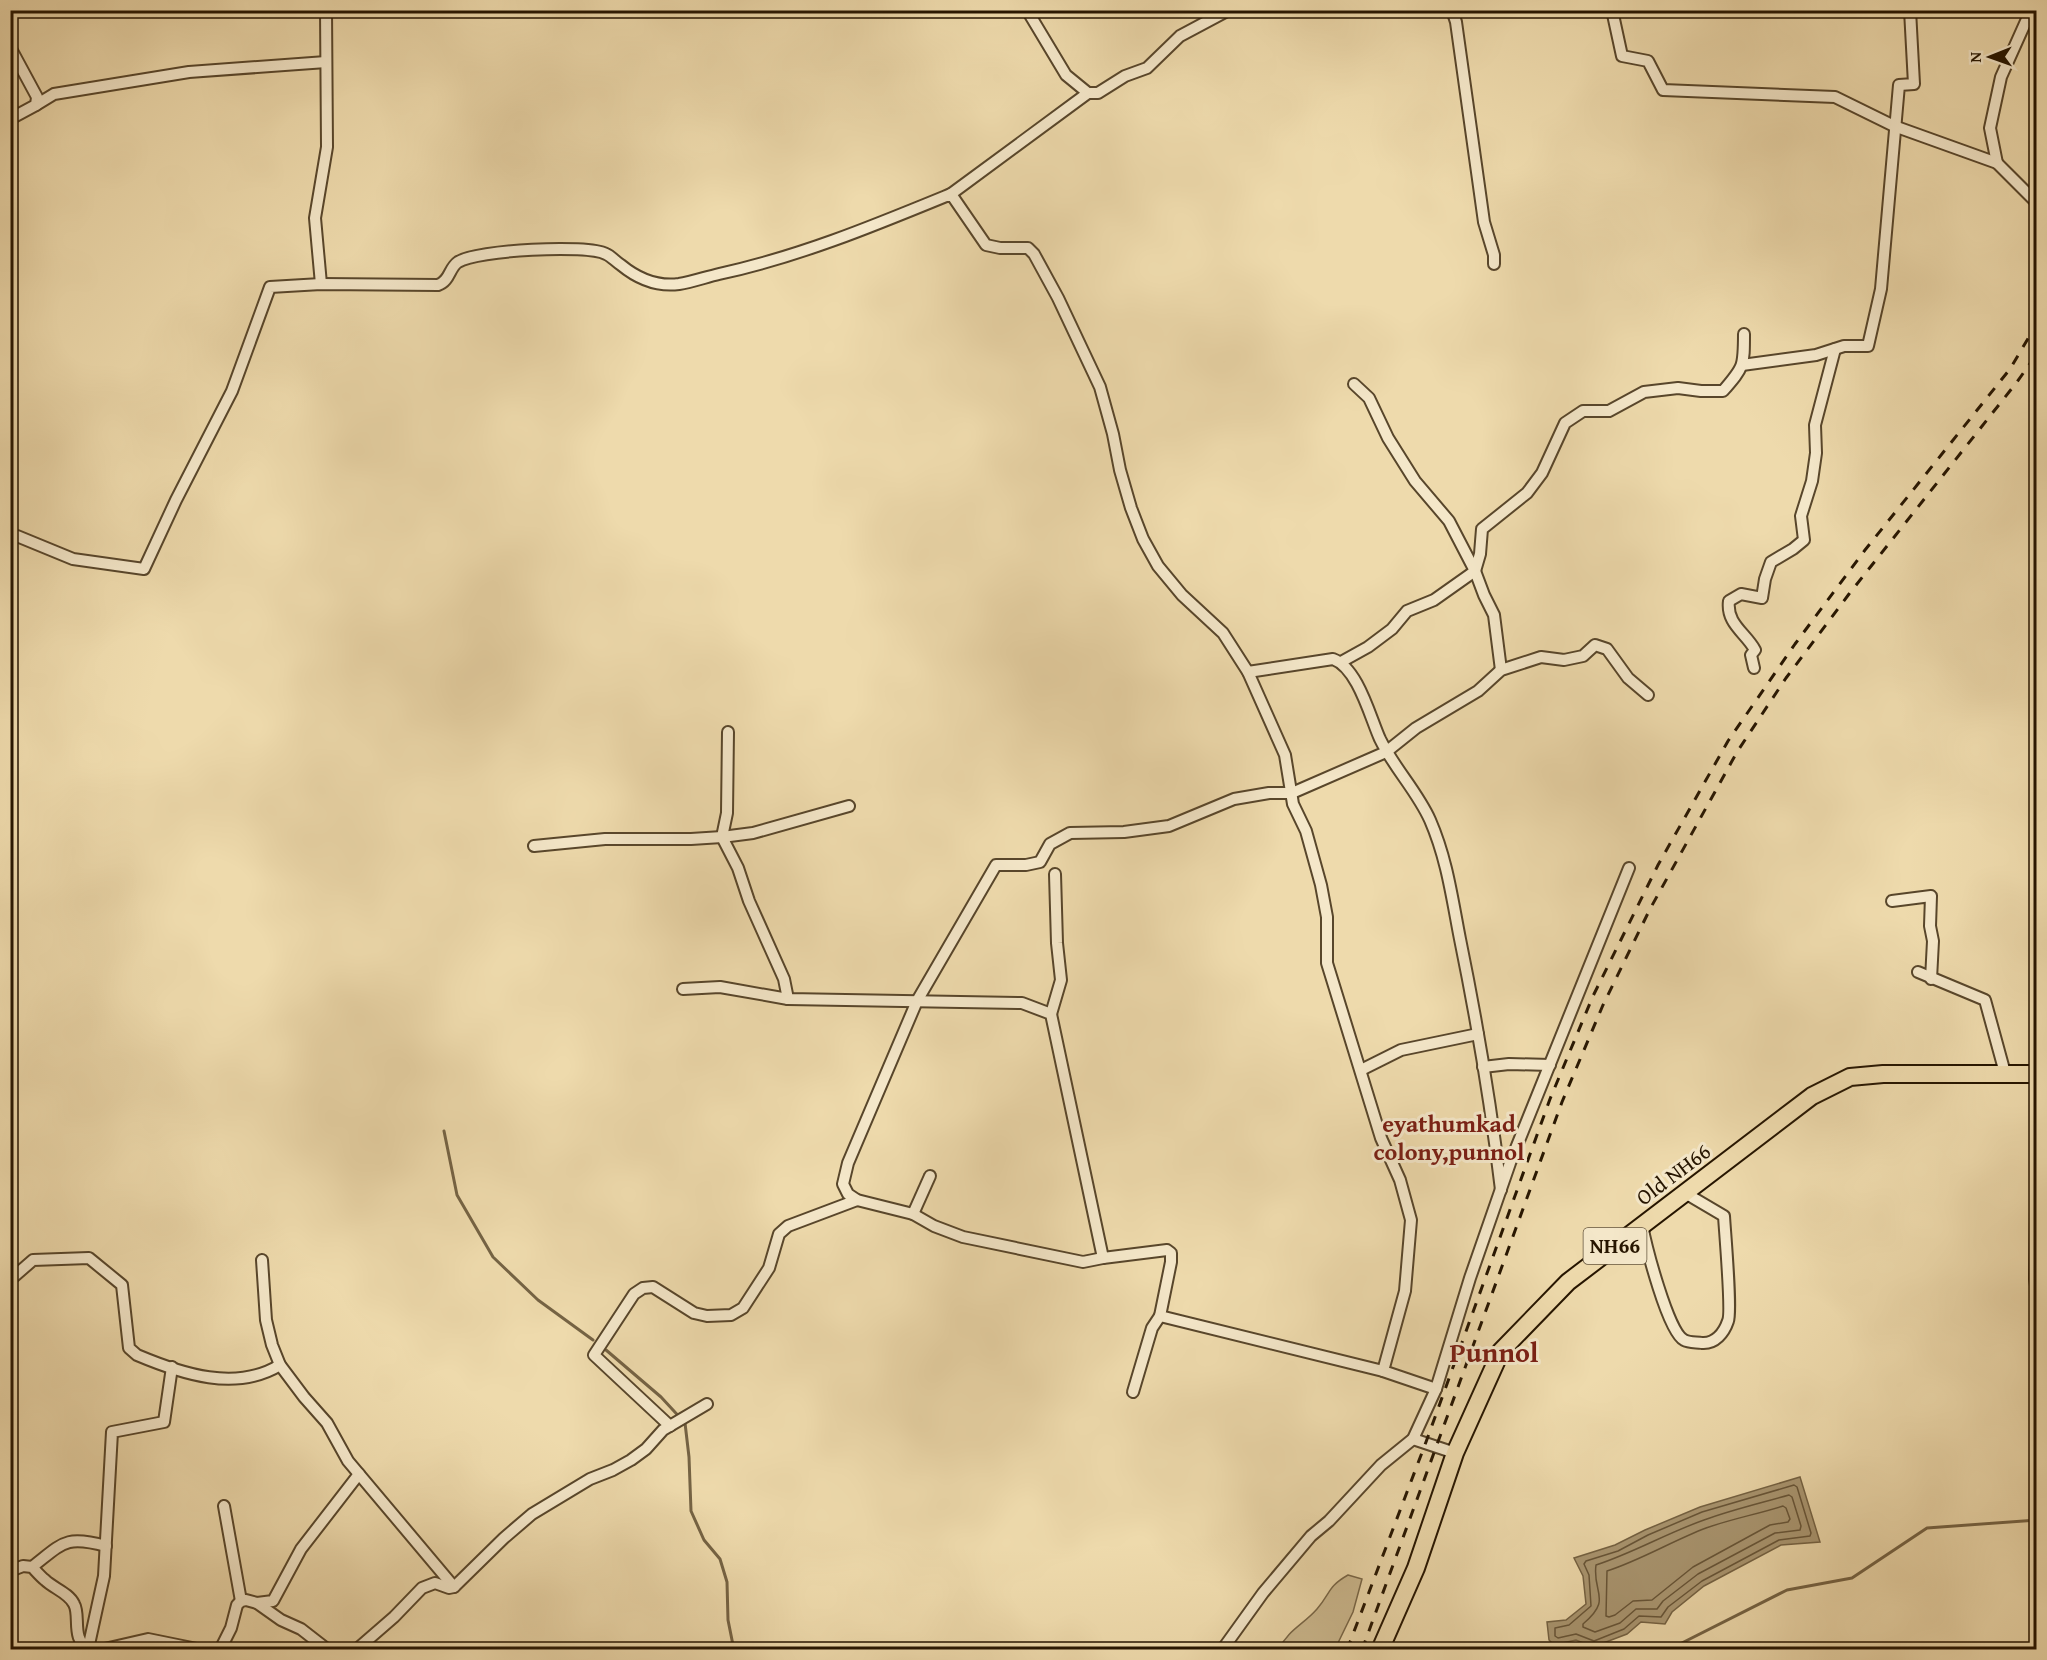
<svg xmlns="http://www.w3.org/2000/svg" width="2047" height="1660" viewBox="0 0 2047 1660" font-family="'Gentium Book Plus',serif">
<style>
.green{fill:#ccb98f;stroke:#796748;stroke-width:1.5}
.water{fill:#aa9772;stroke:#756344;stroke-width:1.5}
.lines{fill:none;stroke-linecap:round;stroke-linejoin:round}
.shore{stroke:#685639;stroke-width:1.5}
.stream{stroke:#756344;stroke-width:3}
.street-casing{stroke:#58462b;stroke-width:14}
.primary-casing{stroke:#261500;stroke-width:20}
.street{stroke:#f4e7c9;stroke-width:10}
.primary{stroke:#eedaac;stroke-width:16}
.rail{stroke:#261500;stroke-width:3;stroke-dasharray:10 10;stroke-linecap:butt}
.labels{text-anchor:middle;stroke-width:6;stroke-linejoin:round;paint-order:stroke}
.shield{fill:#f4e7c9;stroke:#64543c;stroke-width:1.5}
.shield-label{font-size:21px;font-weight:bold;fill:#261500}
.street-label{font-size:22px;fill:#261500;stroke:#f4e7c9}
.neighbourhood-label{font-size:24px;font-weight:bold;fill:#7a1f14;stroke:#f4e7c9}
.district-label{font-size:28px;font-weight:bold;fill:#7a1f14;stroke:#f4e7c9}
</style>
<rect width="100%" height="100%" fill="#eedaac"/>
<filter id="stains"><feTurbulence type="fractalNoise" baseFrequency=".00333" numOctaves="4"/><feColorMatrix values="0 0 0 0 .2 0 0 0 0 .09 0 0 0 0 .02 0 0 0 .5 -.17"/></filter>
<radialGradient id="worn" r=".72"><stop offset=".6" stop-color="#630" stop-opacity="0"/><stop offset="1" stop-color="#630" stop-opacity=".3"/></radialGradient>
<!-- green -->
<path class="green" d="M1348 1575 1362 1579 1353 1612 1335 1649H1279C1288 1630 1304 1624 1317 1609 1331 1593 1327 1587 1348 1575Z"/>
<!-- water -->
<path class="water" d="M1800 1477 1820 1542 1781 1545 1704 1586 1672 1612 1665 1624 1641 1622 1627 1634 1593 1647 1576 1640 1554 1645 1549 1640 1547 1622 1566 1620 1586 1604 1583 1576 1574 1558 1615 1545 1645 1530 1700 1507Z"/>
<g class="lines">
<!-- shore -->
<g class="shore">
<path d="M1794 1485 1797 1487 1811 1533 1810 1536 1779 1540 1702 1581 1668 1607 1661 1617 1639 1616 1624 1629 1594 1641 1576 1634 1558 1638 1555 1636V1628L1569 1625 1591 1606 1589 1575 1584 1564 1586 1561 1618 1551 1648 1535 1702 1512Z"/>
<path d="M1789 1495 1792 1497 1801 1526 1800 1530 1775 1533 1698 1574 1663 1601 1657 1609H1636L1620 1623 1595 1632 1583 1627V1624C1613 1599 1592 1593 1596 1565 1633 1553 1667 1533 1704 1520 1731 1510 1761 1503 1789 1495Z"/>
<path d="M1783 1506 1786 1508 1790 1519 1788 1522 1770 1525 1693 1567 1652 1600 1633 1601 1615 1615 1609 1617 1606 1616 1607 1571C1641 1560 1672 1541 1706 1528 1731 1519 1758 1514 1783 1506Z"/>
</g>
<!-- stream -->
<g class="stream">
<path d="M444 1131 457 1195 493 1257 538 1300 593 1340"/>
<path d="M606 1350 661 1397 685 1423 689 1457 691 1511 704 1540 720 1559 727 1582 728 1620 734 1650"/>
<path d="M1668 1650 1787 1590 1852 1578 1927 1528 2036 1520"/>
</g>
<!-- street casing -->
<g class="street-casing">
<g id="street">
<path d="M1027 10 1066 75 1088 93H1098L1125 76 1147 68 1180 36 1225 12"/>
<path d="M1452 10 1456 22 1484 222 1494 255V264"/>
<path d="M1612 10 1622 56 1648 61 1663 90 1835 97 1894 126 1997 163 2036 202"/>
<path d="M10 47 37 97 36 105 10 119"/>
<path d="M36 105 54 94 189 72 326 62"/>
<path d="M1997 163 1990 128 2001 77 2031 10"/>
<path d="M951 194 1088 93"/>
<path d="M321 284 315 218 327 147 326 10"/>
<path d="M1742 365 1816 355 1844 346H1868L1881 289 1899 85 1914 84 1910 10"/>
<path d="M1354 384 1369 398 1388 438 1415 481 1449 521 1475 571 1484 595 1494 615 1501 670"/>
<path d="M10 537 17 536 73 559 144 569 176 500 232 391 270 287 321 284 438 285C450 281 449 268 458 262 477 250 587 244 606 254 611 256 616 262 621 265 638 279 656 287 679 284 692 282 706 277 719 274 801 256 873 226 951 194L986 245 1000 248H1028L1034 254 1058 298 1100 387 1113 434 1120 470 1131 508 1143 539 1158 566 1182 595 1223 633 1248 672 1285 755 1293 804 1306 831 1321 885 1327 917V963L1381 1138 1400 1180 1411 1220 1405 1291 1383 1371 1436 1389 1413 1439 1381 1465 1329 1521 1311 1536 1263 1593 1222 1650"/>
<path d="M1341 662 1368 647 1392 629 1407 611 1434 600 1475 571 1480 554 1482 529 1527 493 1542 473 1565 423 1583 411H1609L1644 392 1678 388 1701 391H1723C1744 367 1744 366 1744 334"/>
<path d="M1754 668 1751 655 1755 650C1746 633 1726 624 1729 601L1741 594 1762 598 1765 579 1771 562 1793 549 1804 540 1801 516 1812 481 1816 453 1815 425 1835 349"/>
<path d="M1248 672 1333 659C1358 668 1370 717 1380 739 1394 768 1417 791 1430 820 1447 859 1452 898 1460 939 1477 1022 1491 1105 1501 1190"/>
<path d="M728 732 727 813 722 837 738 868 749 901 784 979 788 999"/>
<path d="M534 846 605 839H691L722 837 753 833 849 806"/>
<path d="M1892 901 1931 896 1930 926 1933 941 1931 979"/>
<path d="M1918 972 1985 1000 2005 1073"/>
<path d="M683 989 720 987 788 999 1022 1003 1051 1014 1103 1258"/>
<path d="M1051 1014 1061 980 1057 943 1055 874"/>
<path d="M1483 1067 1509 1064 1550 1065"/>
<path d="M1361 1070 1401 1050 1478 1034"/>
<path d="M2036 1074V1128"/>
<path d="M2036 1211 2035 1279 2036 1286"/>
<path d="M913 1214 930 1176"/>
<path d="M1642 1225C1646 1246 1668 1332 1684 1340 1689 1343 1697 1342 1702 1343 1715 1344 1724 1333 1728 1321 1732 1312 1725 1233 1724 1216L1685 1193"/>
<path d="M262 1260 266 1320 272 1345 280 1365 304 1397 327 1423 348 1461 454 1587"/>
<path d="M10 1280 33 1260 89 1258 122 1285 129 1348 137 1355C182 1374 236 1392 280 1365"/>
<path d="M1383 1371 1160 1316 1171 1262V1253L1167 1250 1103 1258 1083 1262 963 1237 934 1226 913 1214 857 1200 848 1194 843 1184 848 1163 917 1001 996 865H1026L1040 862 1050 844 1070 833 1124 832 1169 826 1234 799 1269 793H1292L1386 752 1416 728 1478 691 1501 670 1541 657 1564 660 1583 656 1595 645 1607 649 1628 678 1648 695"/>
<path d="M1436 1389 1470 1278 1510 1163 1629 868"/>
<path d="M1133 1392 1152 1328 1160 1316"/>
<path d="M670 1426 594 1355 634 1294 643 1288 653 1287 694 1313 707 1316 731 1315 743 1308 769 1268 779 1234 788 1226 857 1200"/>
<path d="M1413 1439 1455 1453"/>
<path d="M224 1506 241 1601"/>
<path d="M32 1567C63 1543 65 1535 106 1546"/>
<path d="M10 1571 23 1566 32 1567C36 1571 40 1576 45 1580 53 1588 69 1593 74 1604 81 1616 70 1640 90 1650"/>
<path d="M257 1603 273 1601 301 1549 359 1474"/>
<path d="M88 1649 104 1576 112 1432 164 1422 172 1367"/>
<path d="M100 1650 148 1639 202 1650"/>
<path d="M220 1650 231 1628 237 1605 241 1601 246 1600 257 1603 281 1620 301 1629 328 1650"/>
<path d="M356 1650 394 1617 422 1588 435 1583 449 1588 454 1587 504 1538 532 1514 590 1479 613 1470 631 1460 646 1449 663 1430 707 1404"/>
</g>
</g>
<!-- primary casing -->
<g class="primary-casing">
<path id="primary" d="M1380 1650 1416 1568 1455 1453 1501 1351 1568 1282 1812 1096 1850 1077 1883 1074H2036"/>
</g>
<!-- street -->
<use href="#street" class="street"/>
<!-- primary -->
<use href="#primary" class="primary"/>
<!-- rail -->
<g class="rail">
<path d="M1347 1650 1426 1442 1550 1099 1593 996 1658 865 1728 741 1795 644 1865 550 2010 369 2036 325"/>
<path d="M1362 1650 1562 1102 1603 1005 1650 909 1737 752 1786 678 1849 594 2017 382 2036 355"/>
</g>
</g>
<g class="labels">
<!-- shield labels -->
<rect class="shield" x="1583.5" y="1228" width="63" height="36" rx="4.5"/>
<g class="shield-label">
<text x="1615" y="1253">NH66</text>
</g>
<!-- street labels -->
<g class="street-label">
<text transform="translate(1673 1174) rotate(-37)" y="8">Old NH66</text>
</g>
<!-- neighbourhood labels -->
<g class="neighbourhood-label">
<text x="1449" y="1132">eyathumkad<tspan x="1449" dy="28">colony,punnol</tspan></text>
</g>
<!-- district labels -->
<g class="district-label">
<text x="1494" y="1362">Punnol</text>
</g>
</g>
<!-- margin -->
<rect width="2047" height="1660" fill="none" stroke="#eedaac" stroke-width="36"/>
<rect x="12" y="12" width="2023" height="1636" fill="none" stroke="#261500" stroke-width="3"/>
<rect x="18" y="18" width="2011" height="1624" fill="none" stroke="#261500" stroke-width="1.5"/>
<!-- north arrow -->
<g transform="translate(1990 57) rotate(269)" stroke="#f4e7c9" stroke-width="4.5" paint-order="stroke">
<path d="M0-4.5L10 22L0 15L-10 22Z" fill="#261500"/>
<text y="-9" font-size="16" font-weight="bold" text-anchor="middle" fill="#261500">N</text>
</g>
<rect width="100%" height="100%" filter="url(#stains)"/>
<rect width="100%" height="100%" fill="url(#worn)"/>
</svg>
